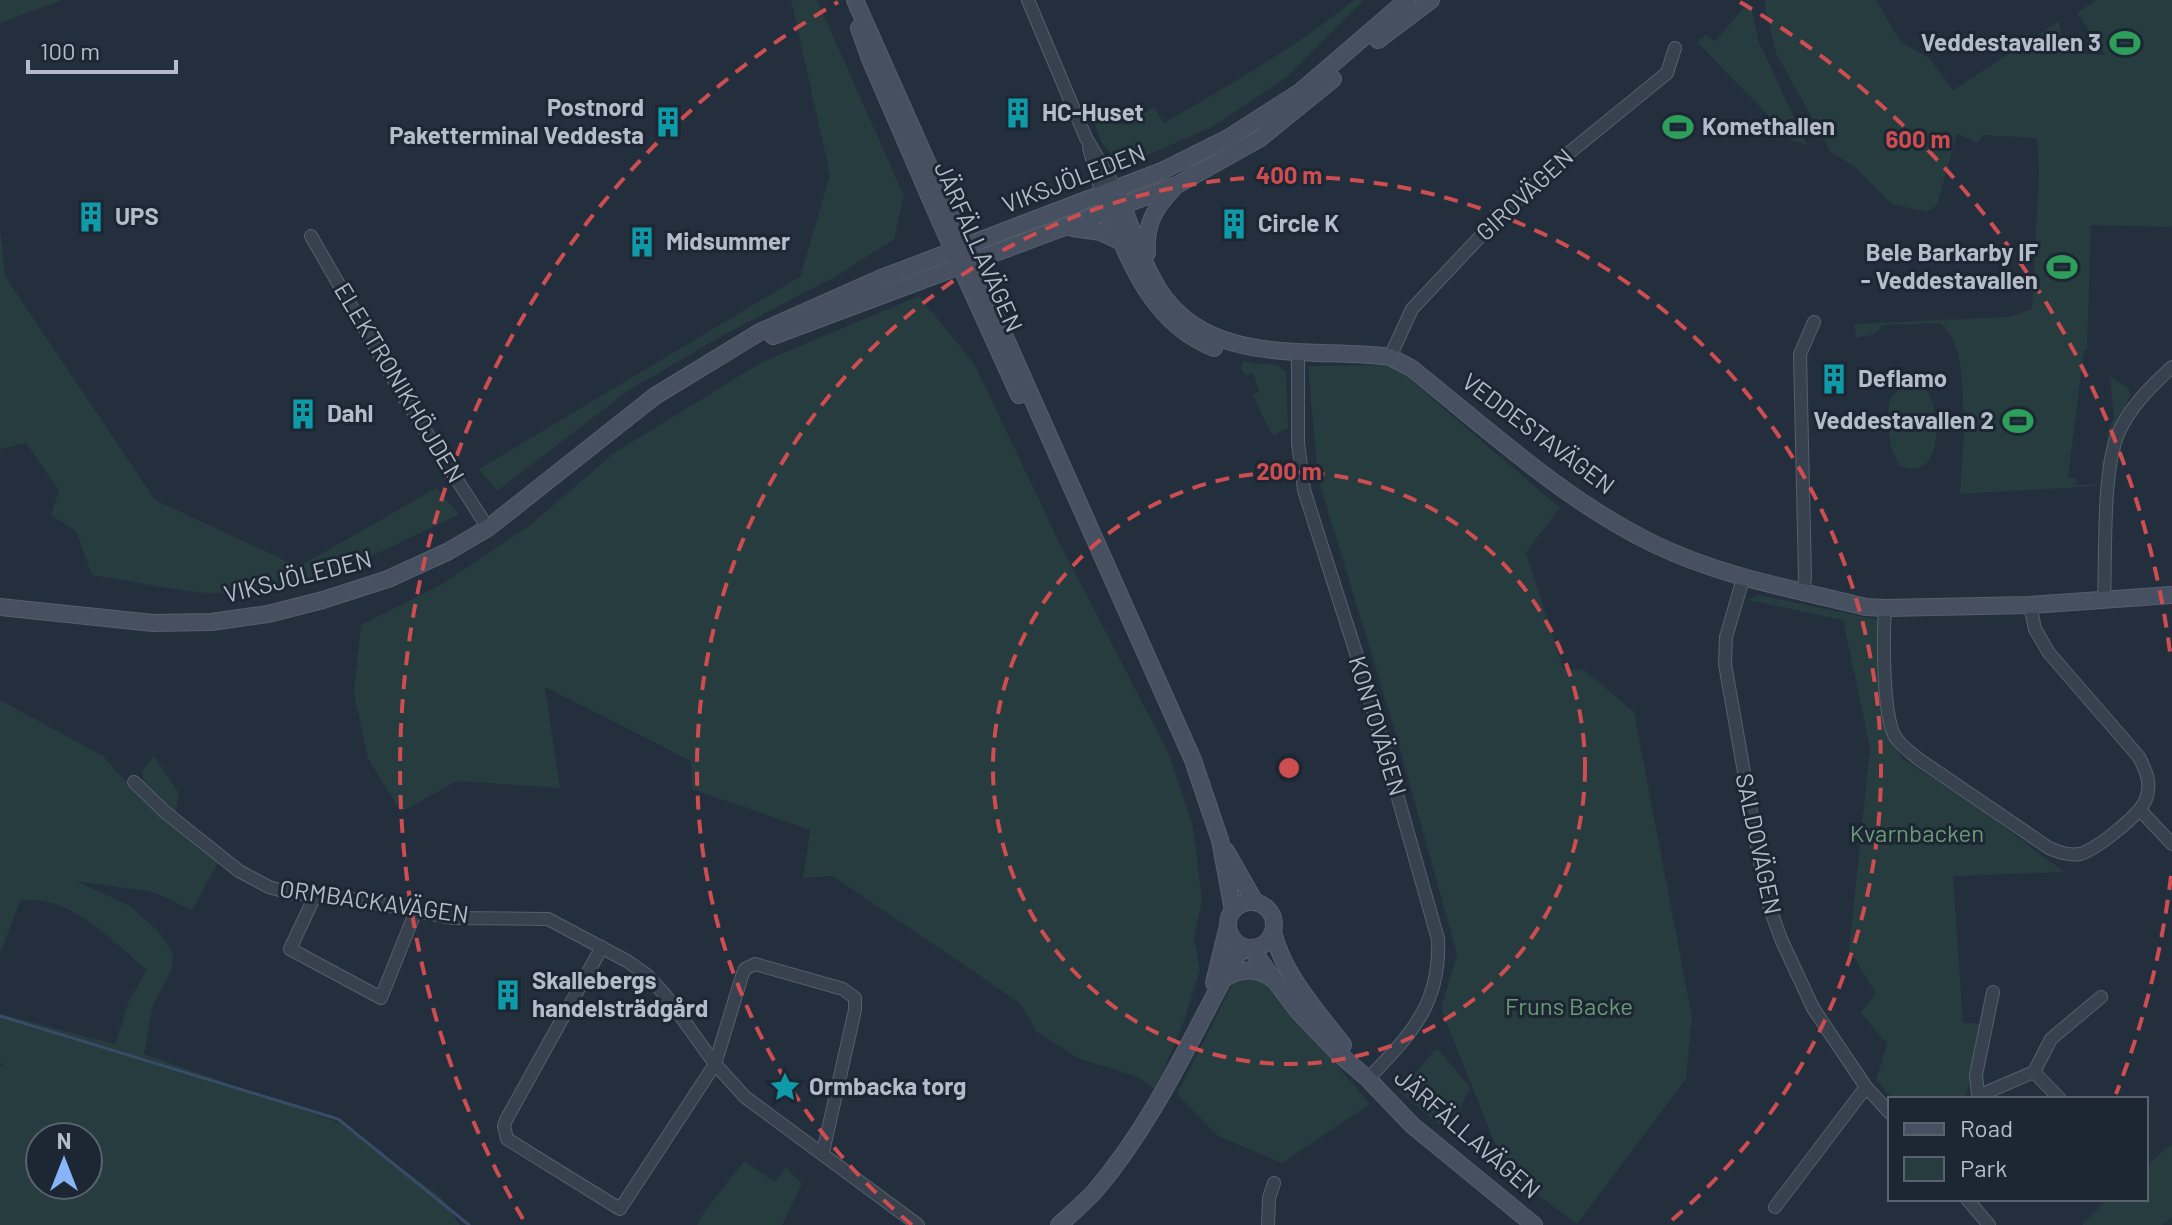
<svg xmlns="http://www.w3.org/2000/svg" width="2172" height="1225" viewBox="0 0 2172 1225" font-family="Barlow,sans-serif">
<style>
.green{fill:#263c3f;fill-rule:evenodd}
.lines{fill:none;stroke-linecap:round;stroke-linejoin:round}
.stream{stroke:#394c67;stroke-width:3}
.street-casing{stroke:#565f6c;stroke-width:14}
.secondary-casing{stroke:#565f6c;stroke-width:18}
.street{stroke:#38414e;stroke-width:12}
.secondary{stroke:#465061;stroke-width:16}
.ring{fill:none;stroke:#ce4d50;stroke-width:4;stroke-dasharray:14 10}
.labels{text-anchor:middle;stroke-width:6;stroke-linejoin:round;paint-order:stroke}
.poi-label{font-size:24px;font-weight:bold;fill:#b4bcc9;stroke:#1d2633;text-anchor:start}
.street-label{font-size:24px;fill:#b4bcc9;stroke:#1d2633}
.park-label{font-size:24px;fill:#6b9a76;stroke:#1d2633}
.centre{fill:#ce4d50;stroke:#1d2633;stroke-width:4}
.ring-label{font-size:24px;text-anchor:middle;font-weight:bold;fill:#ce4d50;stroke:#1d2633;stroke-width:6;stroke-linejoin:round;paint-order:stroke}
</style>
<rect width="100%" height="100%" fill="#242f3e"/>
<!-- green -->
<g class="green">
<path d="M0 0H62L0 23Z"/>
<path d="M791 0H817L904 196 894 239 840 274 720 337 629 390 497 491 479 469 800 277 830 175Z"/>
<path d="M1354 0H1364L1287 77 1212 127 1140 158 1118 162 1102 143 1090 112 1098 107 1124 125 1154 107 1164 123C1229 85 1295 48 1354 0Z"/>
<path d="M1766 0H1876L1901 42 1929 58 1953 90 2059 21 2063 53 2105 55 2077 13 2096 0H2172V227L2091 225 2087 350H2084L2068 478H2076L2077 485 2096 484 2097 486 1960 494 1964 429 1962 421 1964 420C1961 390 1966 343 1940 323L1882 325C1876 336 1868 336 1856 337L1854 324 2010 317 2032 309 2039 173 2037 138 1983 135 1977 143 1957 133 1937 205 1927 212 1892 204 1856 168 1830 151 1776 53 1765 7Z"/>
<path d="M1745 7 1752 10 1758 40 1807 145 1792 140 1697 42 1706 35 1715 41Z"/>
<path d="M0 225 5 276 155 500 299 567 436 488 459 514C381 552 302 595 213 593 177 592 129 580 92 575L76 531 51 515 59 490 26 443 0 449Z"/>
<path d="M919 296 975 365 1059 542 1168 752 1193 826 1202 901 1194 939 1200 970 1183 1024 1155 1090 1138 1077 1078 1058 1036 1031 1020 1003 833 876 803 878 810 830 692 789 691 761 545 687 560 788 457 781 401 812 368 759 354 693 361 625 444 583 529 526 614 453 762 362Z"/>
<path d="M1243 362 1277 365 1286 372 1288 427 1275 435 1271 433 1253 395 1259 392 1253 373 1245 375 1241 367Z"/>
<path d="M1393 365 1560 508 1526 552 1563 668 1584 670 1634 712 1692 1017 1686 1079 1577 1224 1506 1171 1441 1009 1457 954 1394 728 1318 478 1308 366Z"/>
<path d="M2110 377 2128 388 2131 394 2112 434 2103 467 2101 460 2104 459C2108 445 2105 430 2114 419Z"/>
<path d="M1908 385 1926 389C1941 408 1945 481 1902 467 1889 457 1886 419 1889 403 1891 394 1900 389 1908 385Z"/>
<path d="M1759 595 1879 620 1881 684 1892 743 1902 758 1979 808 2064 872 1953 876 1963 1023 1986 1024 1965 1099H1893L1876 1080 1887 1044 1861 1013 1876 993 1849 950 1870 748 1843 620 1748 600Z"/>
<path d="M0 700 103 756 125 781 143 785V769L154 756 179 793 173 827 197 841 219 861 192 910 153 892 76 881 130 906 158 931 173 953 172 969 153 1005 144 1054 340 1123 441 1197 460 1225H0V1066L7 1067 0 1063V1014L115 1044 129 1001 147 970C113 942 69 892 20 901L0 954ZM40 1137H88V1185H40Z"/>
<path d="M1247 975 1264 980 1370 1104 1282 1163 1218 1136 1177 1094 1236 977Z"/>
<path d="M1437 1048 1470 1087 1449 1133 1399 1091Z"/>
<path d="M2172 1144V1217L2162 1225H2082L2108 1199H2146V1166Z"/>
<path d="M744 1161 775 1182 786 1167 802 1184 782 1225H697L705 1211Z"/>
</g>
<g class="lines">
<!-- stream -->
<path class="stream" d="M0 1016 338 1119 469 1225"/>
<!-- street casing -->
<g class="street-casing">
<g id="street">
<path d="M1028 0 1086 138 1116 189"/>
<path d="M1089 148 1102 194"/>
<path d="M311 236 403 396 488 528"/>
<path d="M1298 352V443L1304 490 1364 678 1438 939C1441 1005 1410 1035 1368 1079"/>
<path d="M1390 357 1412 309 1492 224 1559 161 1667 73 1675 48"/>
<path d="M1743 579 1726 637 1725 664 1766 897 1781 939 1813 1008 1866 1087 1890 1113"/>
<path d="M1803 594 1805 578 1800 354 1814 322"/>
<path d="M2104 599C2106 555 2102 473 2118 434 2129 408 2151 386 2172 367"/>
<path d="M1885 608C1883 638 1883 702 1892 730 1896 742 1908 750 1917 758L2049 848C2059 852 2069 856 2080 854 2097 849 2140 815 2146 799 2152 784 2146 771 2139 757L2049 653 2035 629 2030 605"/>
<path d="M134 782 165 812 239 871 269 887 290 893 354 899 452 918 548 919 627 961 647 975 666 996 715 1064 745 1097 918 1225"/>
<path d="M2140 810 2172 844"/>
<path d="M315 896 290 949 381 998 415 913"/>
<path d="M602 947 506 1120 504 1126 507 1139 620 1209 715 1064 742 976 745 969 755 964 843 989 855 998V1010L823 1152"/>
<path d="M2034 1072 2051 1039 2101 997"/>
<path d="M1978 1096 1976 1075 1993 992"/>
<path d="M1978 1096 2034 1072 2060 1099"/>
<path d="M1967 1199 1989 1225"/>
<path d="M1775 1207 1866 1087"/>
<path d="M1268 1225 1269 1198 1274 1183"/>
</g>
</g>
<!-- secondary casing -->
<g class="secondary-casing">
<g id="secondary">
<path d="M855 0 1193 760 1220 840 1233 910"/>
<path d="M859 28 870 59 940 221 1019 395"/>
<path d="M1378 40 1431 0"/>
<path d="M1116 189C1130 222 1140 260 1159 290 1209 368 1312 347 1390 357L1411 368C1489 430 1565 501 1654 544 1722 577 1794 589 1866 607L1885 608 2030 605 2172 595"/>
<path d="M1105 202C1129 260 1151 323 1214 348"/>
<path d="M1073 228 1101 232 1122 242"/>
<path d="M1147 253C1145 226 1154 208 1173 189"/>
<path d="M773 336 1177 185 1259 139 1333 79"/>
<path d="M0 607 153 623 211 622 268 614 323 600 388 579 447 552 488 528 655 396 760 332 879 279 1162 171 1228 138 1300 92 1407 0"/>
<path d="M1226 851 1255 902"/>
<circle cx="1251" cy="925" r="23"/>
<path d="M1273 932C1283 974 1317 1011 1343 1045"/>
<path d="M1251 949 1298 1011 1338 1053 1368 1079 1412 1125 1534 1225"/>
<path d="M1223 979C1240 968 1257 967 1273 979"/>
<path d="M1214 983 1228 926"/>
<path d="M1059 1225C1071 1214 1084 1203 1095 1191 1154 1122 1192 1036 1235 957L1245 948"/>
</g>
</g>
<!-- street -->
<use href="#street" class="street"/>
<!-- secondary -->
<use href="#secondary" class="secondary"/>
</g>
<!-- distance rings -->
<g class="ring">
<circle cx="1289" cy="768" r="296"/>
<path d="M912 1225A592 592 0 1 1 1666 1225"/>
<path d="M2171 876A889 889 0 0 1 2116 1094M523 1219A889 889 0 0 1 838 2M1740 2A889 889 0 0 1 2171 660"/>
</g>
<!-- icons -->
<defs>
<g id="stadium-bare" transform="scale(2.4)"><path d="M0-5a6.5 5 0 1 0 0 10a6.5 5 0 1 0 0-10ZM-3.5-1.8h7v3.6h-7Z" fill="#2e9e5b" stroke="#1d2633" stroke-width="2.5" paint-order="stroke"/></g>
<g id="building-bare" transform="scale(2.4)"><path d="M-4-6H4V6H1V3H-1V6H-4ZM-2.5-4.3h1.7v1.8h-1.7ZM.8-4.3h1.7v1.8H.8ZM-2.5-1h1.7V.8h-1.7ZM.8-1h1.7V.8H.8Z" fill="#0f9aa8" stroke="#1d2633" stroke-width="2.5" paint-order="stroke"/></g>
<g id="sight-bare" transform="scale(2.4)"><path d="M0-6L1.8-2.2L6-1.7L2.9 1.2L3.7 5.4L0 3.3L-3.7 5.4L-2.9 1.2L-6-1.7L-1.8-2.2Z" fill="#0f9aa8" stroke="#1d2633" stroke-width="2.5" paint-order="stroke"/></g>
</defs>
<g fill-rule="evenodd">
<use href="#stadium-bare" x="2125" y="43"/>
<use href="#building-bare" x="1018" y="113"/>
<use href="#building-bare" x="668" y="122"/>
<use href="#stadium-bare" x="1678" y="127"/>
<use href="#building-bare" x="91" y="217"/>
<use href="#building-bare" x="1234" y="224"/>
<use href="#building-bare" x="642" y="242"/>
<use href="#stadium-bare" x="2062" y="267"/>
<use href="#building-bare" x="1834" y="379"/>
<use href="#building-bare" x="303" y="414"/>
<use href="#stadium-bare" x="2018" y="421"/>
<use href="#building-bare" x="508" y="995"/>
<use href="#sight-bare" x="785" y="1087"/>
</g>
<g class="labels">
<!-- poi labels -->
<g class="poi-label">
<text x="2101" y="51" text-anchor="end">Veddestavallen 3</text>
<text x="644" y="116" text-anchor="end">Postnord<tspan x="644" dy="28">Paketterminal Veddesta</tspan></text>
<text x="1042" y="121">HC-Huset</text>
<text x="1702" y="135">Komethallen</text>
<text x="115" y="225">UPS</text>
<text x="1258" y="232">Circle K</text>
<text x="666" y="250">Midsummer</text>
<text x="2038" y="261" text-anchor="end">Bele Barkarby IF<tspan x="2038" dy="28">- Veddestavallen</tspan></text>
<text x="1858" y="387">Deflamo</text>
<text x="327" y="422">Dahl</text>
<text x="1994" y="429" text-anchor="end">Veddestavallen 2</text>
<text x="532" y="989">Skallebergs<tspan x="532" dy="28">handelsträdgård</tspan></text>
<text x="809" y="1095">Ormbacka torg</text>
</g>
<!-- street labels -->
<g class="street-label">
<text transform="translate(1074 179) rotate(-21)" y="8">VIKSJÖLEDEN</text>
<text transform="translate(1525 195) rotate(-43)" y="8">GIROVÄGEN</text>
<text transform="translate(978 247) rotate(66)" y="8">JÄRFÄLLAVÄGEN</text>
<text transform="translate(399 383) rotate(59)" y="8">ELEKTRONIKHÖJDEN</text>
<text transform="translate(1538 434) rotate(37)" y="8">VEDDESTAVÄGEN</text>
<text transform="translate(298 577) rotate(-14)" y="8">VIKSJÖLEDEN</text>
<text transform="translate(1377 726) rotate(73)" y="8">KONTOVÄGEN</text>
<text transform="translate(1758 844) rotate(78)" y="8">SALDOVÄGEN</text>
<text transform="translate(374 902) rotate(8)" y="8">ORMBACKAVÄGEN</text>
<text transform="translate(1467 1134) rotate(41)" y="8">JÄRFÄLLAVÄGEN</text>
</g>
<!-- park labels -->
<g class="park-label">
<text x="1917" y="842">Kvarnbacken</text>
<text x="1569" y="1015">Fruns Backe</text>
</g>
</g>
<circle cx="1289" cy="768" r="12" class="centre"/>
<g class="ring-label">
<text x="1918" y="148">600 m</text>
<text x="1289" y="184">400 m</text>
<text x="1289" y="480">200 m</text>
</g>
<!-- legend -->
<rect x="1888" y="1097" width="260" height="104" fill="#1d2633" stroke="#59626f" stroke-width="2"/>
<rect x="1904" y="1123" width="40" height="12" fill="#465061" stroke="#59626f" stroke-width="2"/>
<text x="1960" y="1137" font-size="24" fill="#b4bcc9">Road</text>
<rect x="1904" y="1157" width="40" height="24" fill="#263c3f" stroke="#59626f" stroke-width="2"/>
<text x="1960" y="1177" font-size="24" fill="#b4bcc9">Park</text>
<!-- north arrow -->
<g transform="translate(64 1161)"><circle r="38" fill="#1d2633" stroke="#59626f" stroke-width="2"/>
<path d="M0-6L14 30L0 20L-14 30Z" fill="#8ab4f8"/>
<text y="-12" font-size="22" font-weight="bold" text-anchor="middle" fill="#b4bcc9">N</text>
</g>
<!-- scale -->
<path d="M28 60v12h148v-12" fill="none" stroke="#b4bcc9" stroke-width="4"/>
<text x="40" y="60" font-size="24" fill="#b4bcc9" stroke="#1d2633" stroke-width="6" paint-order="stroke">100 m</text>
</svg>
